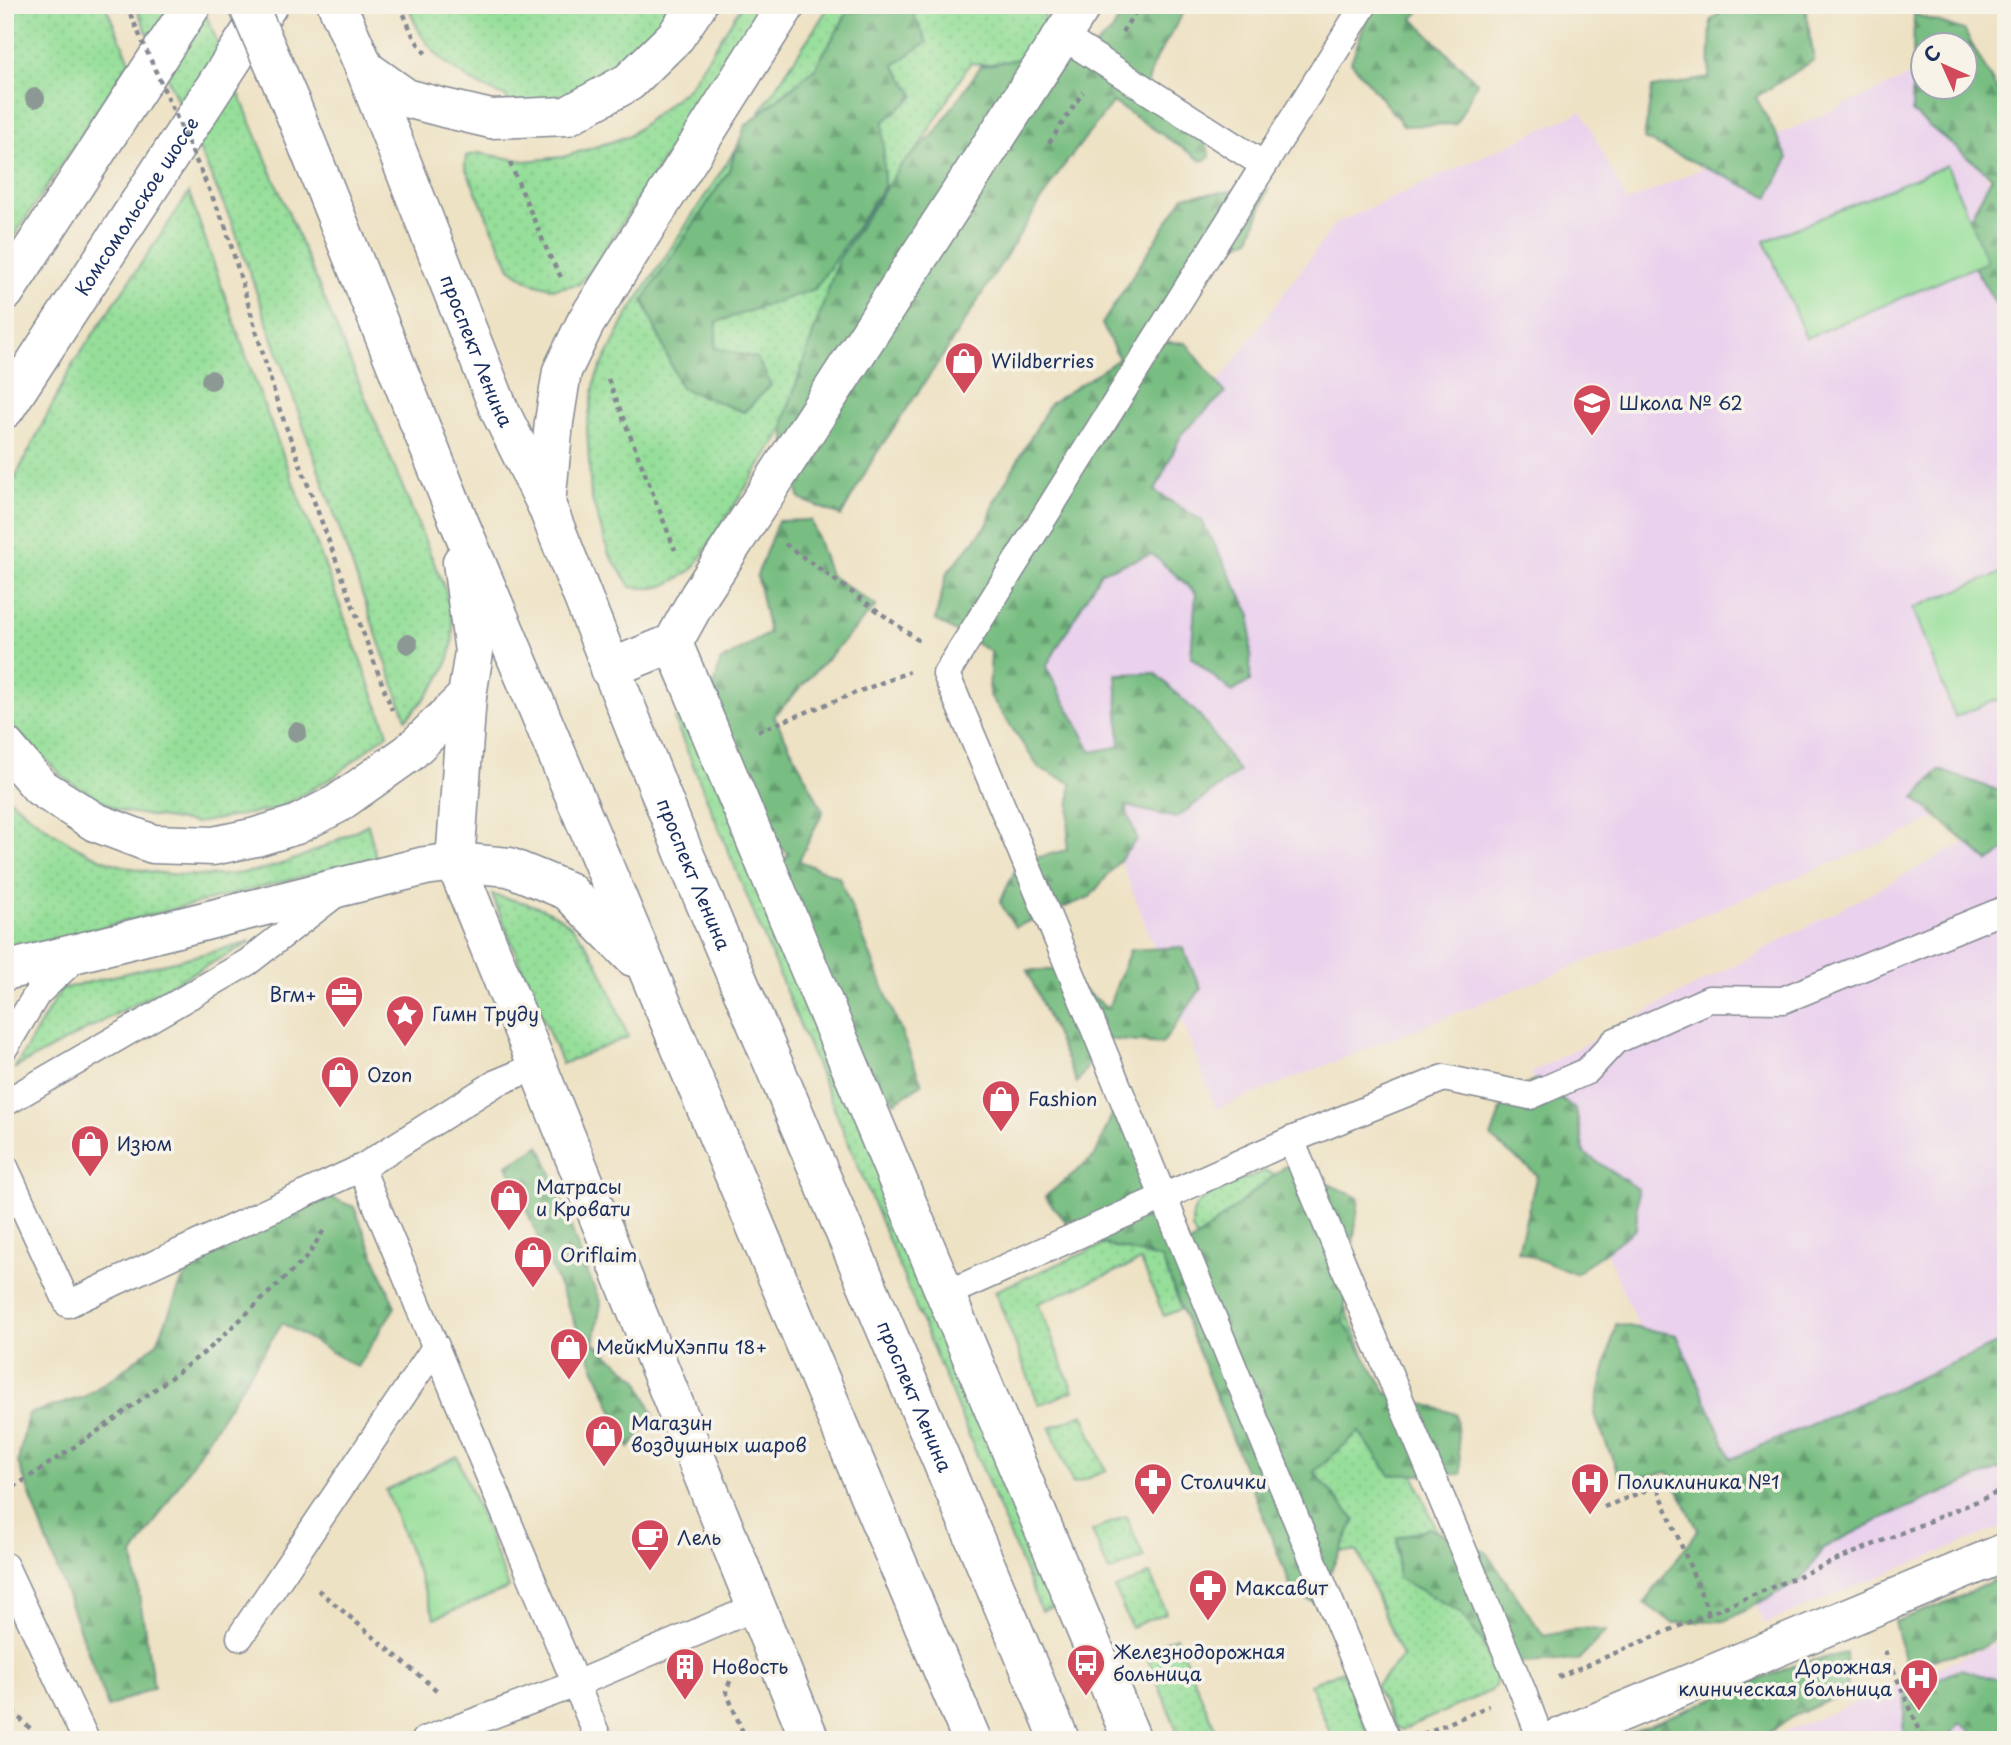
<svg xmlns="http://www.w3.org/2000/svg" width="2011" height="1745" viewBox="0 0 2011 1745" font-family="'Playpen Sans',sans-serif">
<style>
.built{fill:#ead1ed}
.grass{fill:url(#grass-dots);stroke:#58877c;stroke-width:2}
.forest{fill:url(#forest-firs);stroke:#4a7670;stroke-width:2;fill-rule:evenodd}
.park{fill:url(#park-tufts);stroke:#58877c;stroke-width:2}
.pitch{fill:#96df9a;stroke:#58877c;stroke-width:2}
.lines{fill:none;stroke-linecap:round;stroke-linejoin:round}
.lane-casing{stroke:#848891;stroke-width:29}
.street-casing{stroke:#848891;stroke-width:41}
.primary-casing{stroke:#848891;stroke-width:41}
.path{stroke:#848891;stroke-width:4.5;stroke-dasharray:5 5;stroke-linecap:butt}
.lane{stroke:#fff;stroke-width:26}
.street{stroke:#fff;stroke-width:38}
.primary{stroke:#fff;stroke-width:38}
.primary-bridge-casing{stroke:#848891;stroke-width:41;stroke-linecap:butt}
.path-bridge{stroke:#848891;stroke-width:4.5;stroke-dasharray:5 5;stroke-linecap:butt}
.primary-bridge{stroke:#fff;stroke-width:38}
.tree{fill:#8b9894}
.labels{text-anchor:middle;stroke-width:7;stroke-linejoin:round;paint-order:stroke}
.street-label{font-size:19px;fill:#1b2f5e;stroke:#f7f3e8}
.poi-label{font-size:19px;fill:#1b2f5e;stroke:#f7f3e8;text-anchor:start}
</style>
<defs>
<pattern id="grass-dots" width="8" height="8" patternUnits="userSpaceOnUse" patternTransform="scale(1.75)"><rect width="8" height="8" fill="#96df9a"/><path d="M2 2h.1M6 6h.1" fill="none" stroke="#81c087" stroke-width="1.8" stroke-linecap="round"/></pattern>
<pattern id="forest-firs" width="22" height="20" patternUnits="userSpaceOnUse" patternTransform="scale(1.75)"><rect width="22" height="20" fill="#78be82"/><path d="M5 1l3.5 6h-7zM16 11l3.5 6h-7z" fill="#629b6e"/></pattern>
<pattern id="park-tufts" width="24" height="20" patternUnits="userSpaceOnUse" patternTransform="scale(1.75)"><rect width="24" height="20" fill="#96df9a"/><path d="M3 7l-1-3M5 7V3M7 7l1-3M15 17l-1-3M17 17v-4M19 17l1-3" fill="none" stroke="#81c087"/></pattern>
</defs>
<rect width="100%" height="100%" fill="#f7f3e8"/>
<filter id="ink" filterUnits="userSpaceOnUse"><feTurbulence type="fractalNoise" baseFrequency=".0143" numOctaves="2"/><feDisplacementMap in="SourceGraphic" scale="14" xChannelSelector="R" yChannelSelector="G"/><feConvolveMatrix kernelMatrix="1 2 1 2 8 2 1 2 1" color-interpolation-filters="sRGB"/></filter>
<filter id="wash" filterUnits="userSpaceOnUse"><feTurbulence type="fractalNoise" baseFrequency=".00686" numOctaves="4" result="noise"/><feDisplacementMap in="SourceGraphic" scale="28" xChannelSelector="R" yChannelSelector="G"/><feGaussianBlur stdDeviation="1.57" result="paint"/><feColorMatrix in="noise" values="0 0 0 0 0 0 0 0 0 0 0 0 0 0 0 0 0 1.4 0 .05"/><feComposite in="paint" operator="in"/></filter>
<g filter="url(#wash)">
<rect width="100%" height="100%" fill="#eee2c4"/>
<!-- built -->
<g class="built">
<path d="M1923 70 1924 88H1950L2006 223V783L1895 838 1216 1109 1103 814 1022 649 1335 224 1582 111 1627 202Z"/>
<path d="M2006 821V1525L1764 1624 1531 1073Z"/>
<path d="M2006 1639V1740H1767L1899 1684Z"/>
</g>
<!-- grass -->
<g class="grass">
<path d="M5 5H105L130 61 5 250Z"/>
<path d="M135 5H202L445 589C448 601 452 615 453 628 455 667 431 693 406 719L233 225Z"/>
<path d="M408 5H678L639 64 559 105 507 104V97C474 85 442 66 422 36 416 27 412 15 408 5Z"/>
<path d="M742 5H764L592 269 579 284 554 289 530 282 510 268 465 167 466 156 478 153 525 161 563 157 629 136 689 87Z"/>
<path d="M830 5H1040L1046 18 1016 67 970 63 903 173 923 214 693 569C670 585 660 591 631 587L609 554 591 496 587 426 596 377 628 314Z"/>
<path d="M189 193 256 384 388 733 335 776 277 809 196 823 120 811 65 779 14 728 5 710V498L73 364Z"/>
<path d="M682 715 692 721 1062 1604 1041 1611 674 719Z"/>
<path d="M5 795C31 818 61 840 93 855 136 876 208 880 255 871 295 863 333 843 368 824L376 858 5 952Z"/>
<path d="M492 895C513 900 535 904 554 914 594 935 612 997 628 1037L562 1064Z"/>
<path d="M251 942 15 1068 61 989Z"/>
<path d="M1264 1171 1284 1177 1294 1184 1497 1678 1495 1686 1491 1691 1402 1730 1395 1726 1375 1687 1402 1657 1358 1552 1325 1550 1192 1228C1192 1220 1192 1212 1197 1205 1206 1191 1247 1179 1264 1171Z"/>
<path d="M1154 1223 1191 1305 1164 1316 1141 1261 1038 1303 1073 1391 1039 1405 995 1291Z"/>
<path d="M1083 1414 1106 1471 1073 1484 1050 1428Z"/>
<path d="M1126 1516 1144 1558 1109 1572 1092 1531Z"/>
<path d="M1150 1574 1166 1613 1131 1627 1115 1589Z"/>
<path d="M1176 1637 1220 1740H1181L1144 1650Z"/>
<path d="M1343 1671 1371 1740H1333L1310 1684Z"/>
</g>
<!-- forest -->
<g class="forest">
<path d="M852 5H909L927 42 894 65 915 96 883 122 884 187 815 289 717 322 715 348 757 358 771 385 744 412 681 388 643 300 728 172 745 126 815 68Z"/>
<path d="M1127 5H1188L1153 64 1145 94 1205 138 1210 157 1202 161 1113 102 1059 172 944 354 874 457 841 516 800 499 786 456 784 420 838 260 901 165 934 134 981 66 1018 59 1075 64 1112 31Z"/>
<path d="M1376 5H1424L1413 19 1477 83 1456 124 1404 126 1351 62 1366 20Z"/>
<path d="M1730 5H1805L1814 60 1756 97 1788 158 1769 197 1644 139 1652 88 1709 78 1711 20Z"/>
<path d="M1914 14 1964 30 2006 106V321L1958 240 1992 177 1912 112ZM1924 46H1966V88H1924Z"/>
<path d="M1268 188 1250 239 1203 259 1154 341 1186 343 1225 393 1182 433 1155 491 1202 521 1251 615 1250 681 1232 692 1191 657 1196 593 1152 554 1101 572 1046 667 1092 752 1120 746 1116 674 1155 673 1201 717 1239 772 1176 818 1125 806 1137 839 1090 897 1015 927 1000 902 1019 862 1067 850 1071 783 1039 768 989 694 991 652 935 620 947 573 988 524 994 502 1050 404 1119 359 1102 324 1184 196Z"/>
<path d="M811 520 830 575 876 606 774 716 823 811 799 861 839 877 922 1084 894 1102 816 1027 763 881 789 854 754 826 699 750 720 662 769 633 757 575 778 521Z"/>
<path d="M1939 770 2006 793V849L1989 862 1915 798Z"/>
<path d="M1182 947 1201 989 1162 1044 1105 1039 1077 1083 1027 970H1057L1108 1008 1130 950Z"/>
<path d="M1538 1079 1576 1110 1584 1153 1638 1189 1636 1229 1575 1274 1518 1251 1537 1175 1491 1138 1506 1095Z"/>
<path d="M1115 1107 1145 1149 1140 1204 1185 1248 1287 1165 1359 1198 1343 1321 1387 1393 1456 1414 1461 1474 1390 1475 1359 1432 1314 1472 1355 1520 1316 1602 1295 1597 1162 1259 1080 1238 1045 1197 1095 1156Z"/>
<path d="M540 1146 554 1179 584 1265 601 1303 594 1343 638 1379 654 1417 629 1448 507 1165Z"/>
<path d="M325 1195 354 1207 395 1307 357 1367 282 1323 133 1556 154 1688 108 1707 18 1462 28 1414 84 1397 118 1374 157 1343 182 1281 208 1247Z"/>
<path d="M1616 1324 1677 1335 1731 1459 2006 1340V1466L1883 1518 1823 1548 1802 1580 1725 1621 1673 1623 1644 1603 1698 1530 1669 1472 1621 1480 1594 1414Z"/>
<path d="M1429 1528 1486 1552 1544 1636 1583 1628 1606 1631 1578 1660 1500 1664 1460 1612 1398 1578 1397 1538Z"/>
<path d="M2006 1574V1633L1980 1648 1906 1665 1894 1622 1960 1597Z"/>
<path d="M1846 1653 1847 1692 1796 1715 1757 1740H1613L1795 1665Z"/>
<path d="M1960 1669 2006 1682V1740H1983L1960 1723 1945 1740H1893L1903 1734 1905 1694Z"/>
</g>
<!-- park -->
<path class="park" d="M457 1456 509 1588 435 1618 386 1490Z"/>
<!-- pitch -->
<g class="pitch">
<path d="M1947 165 1987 262 1806 338 1765 241Z"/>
<path d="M2006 571V696L1955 717 1913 608Z"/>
</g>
</g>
<g filter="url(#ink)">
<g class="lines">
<!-- lane casing -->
<g class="lane-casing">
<g id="lane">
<path d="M1364 5 946 674 1021 851 1387 1740"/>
<path d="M1062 36 1264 165"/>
<path d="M5 1047 37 994 80 954"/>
<path d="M5 1103 248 962 337 893"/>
<path d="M1291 1140 1523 1692 1541 1740"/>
<path d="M5 1167 68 1304 361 1168 496 1083 539 1065"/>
<path d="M361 1168 599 1740"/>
<path d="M946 1294 1291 1140 1444 1078 1530 1096 1587 1071 1615 1041 1709 999 1783 1000 2006 909"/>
<path d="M5 1566 86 1740"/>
<path d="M240 1637 436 1346"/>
<path d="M425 1740 576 1684 756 1607"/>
</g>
</g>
<!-- street casing -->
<g class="street-casing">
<g id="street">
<path d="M673 643 1132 1740"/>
<path d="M609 669 673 643 699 596 1082 5"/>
<path d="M467 696 455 862 810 1740"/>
<path d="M1554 1740 2006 1552"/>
</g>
</g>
<!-- primary casing -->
<g class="primary-casing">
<g id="primary">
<path id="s1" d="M337 5 365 69 498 407 546 504 684 853 1060 1740"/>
<path d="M365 69 406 98 444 108 491 119 567 116 629 82 676 36 697 5"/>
<path d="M291 104 455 512 972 1740"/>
<path d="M5 292 192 5"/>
<path id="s2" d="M5 409 268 5"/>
<path d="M546 504 554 422 562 371 586 322 786 5"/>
<path d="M5 746 40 787 95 822 153 844 213 846 256 837 296 825 337 804 409 753 467 696 474 652 462 562"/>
<path d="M5 971 425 866 455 862 509 867 568 891 633 957"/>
</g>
</g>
<!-- path -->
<g class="path">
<path d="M400 5 414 38 428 57"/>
<path d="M1122 32 1140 5"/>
<path d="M1049 143 1083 92"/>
<path d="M510 163 549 255 562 279"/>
<path d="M225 225 278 405 392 710"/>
<path d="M608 379 675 550"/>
<path d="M785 544 922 643"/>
<path d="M758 731 909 672"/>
<path d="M5 1493 104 1427 209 1349 308 1256 325 1228"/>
<path d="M1604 1507 1657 1486 1709 1613"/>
<path d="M318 1590 440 1693"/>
<path d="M1885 1651 1924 1740"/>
<path d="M734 1672 726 1691 746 1740"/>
<path d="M1558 1677 2006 1489"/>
<path d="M5 1704 41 1739"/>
<path d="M1423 1734 1489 1706"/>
</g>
<!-- lane -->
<use href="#lane" class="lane"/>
<!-- street -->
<use href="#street" class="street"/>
<!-- primary -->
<use href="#primary" class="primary"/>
<!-- primary-bridge casing -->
<g class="primary-bridge-casing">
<path id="primary-bridge" d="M248 5 291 104"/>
</g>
<!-- path-bridge -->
<path class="path-bridge" d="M126 5 225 225"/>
<!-- primary-bridge -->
<use href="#primary-bridge" class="primary-bridge"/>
</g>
<!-- trees -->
<g class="tree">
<circle cx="35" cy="98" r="10"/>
<circle cx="211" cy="380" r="10"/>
<circle cx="408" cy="644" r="10"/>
<circle cx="297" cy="732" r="10"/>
</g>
</g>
<!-- icons -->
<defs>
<g id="shop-pin" transform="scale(2.0125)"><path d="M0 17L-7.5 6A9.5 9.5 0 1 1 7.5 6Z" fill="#d1495b" stroke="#f7f3e8"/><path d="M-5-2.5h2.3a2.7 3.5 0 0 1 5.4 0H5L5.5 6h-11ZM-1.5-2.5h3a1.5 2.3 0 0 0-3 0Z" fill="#fff"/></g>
<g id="school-pin" transform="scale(2.0125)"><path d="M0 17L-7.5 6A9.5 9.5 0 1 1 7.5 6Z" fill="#d1495b" stroke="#f7f3e8"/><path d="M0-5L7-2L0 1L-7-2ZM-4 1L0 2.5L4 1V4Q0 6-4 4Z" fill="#fff"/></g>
<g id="office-pin" transform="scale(2.0125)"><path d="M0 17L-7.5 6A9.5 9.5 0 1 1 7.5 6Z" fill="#d1495b" stroke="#f7f3e8"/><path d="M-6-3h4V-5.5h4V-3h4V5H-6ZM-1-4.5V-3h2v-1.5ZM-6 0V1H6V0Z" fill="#fff"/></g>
<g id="sight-pin" transform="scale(2.0125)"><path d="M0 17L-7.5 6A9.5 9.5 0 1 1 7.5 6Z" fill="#d1495b" stroke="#f7f3e8"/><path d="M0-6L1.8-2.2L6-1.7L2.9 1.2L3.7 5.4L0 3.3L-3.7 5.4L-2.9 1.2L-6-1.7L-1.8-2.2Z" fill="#fff"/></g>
<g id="pharmacy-pin" transform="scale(2.0125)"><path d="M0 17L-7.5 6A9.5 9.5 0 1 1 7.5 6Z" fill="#d1495b" stroke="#f7f3e8"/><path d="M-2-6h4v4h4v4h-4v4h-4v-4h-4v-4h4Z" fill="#fff"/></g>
<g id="hospital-pin" transform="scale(2.0125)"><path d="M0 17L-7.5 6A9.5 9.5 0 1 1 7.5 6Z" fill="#d1495b" stroke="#f7f3e8"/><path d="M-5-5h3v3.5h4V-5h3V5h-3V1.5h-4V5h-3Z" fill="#fff"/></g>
<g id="cafe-pin" transform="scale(2.0125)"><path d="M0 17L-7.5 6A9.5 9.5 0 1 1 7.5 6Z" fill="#d1495b" stroke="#f7f3e8"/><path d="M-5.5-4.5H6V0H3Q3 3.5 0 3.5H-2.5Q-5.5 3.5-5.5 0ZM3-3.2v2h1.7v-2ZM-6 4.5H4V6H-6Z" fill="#fff"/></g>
<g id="bus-pin" transform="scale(2.0125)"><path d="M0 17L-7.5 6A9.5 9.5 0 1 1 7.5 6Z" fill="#d1495b" stroke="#f7f3e8"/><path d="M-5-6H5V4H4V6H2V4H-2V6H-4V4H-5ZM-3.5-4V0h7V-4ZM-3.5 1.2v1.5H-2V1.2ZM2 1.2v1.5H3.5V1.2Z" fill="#fff"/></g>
<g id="building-pin" transform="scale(2.0125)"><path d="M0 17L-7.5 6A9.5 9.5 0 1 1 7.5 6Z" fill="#d1495b" stroke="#f7f3e8"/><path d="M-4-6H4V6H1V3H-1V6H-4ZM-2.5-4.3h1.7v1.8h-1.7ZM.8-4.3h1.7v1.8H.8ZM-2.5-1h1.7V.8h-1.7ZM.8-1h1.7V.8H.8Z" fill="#fff"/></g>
</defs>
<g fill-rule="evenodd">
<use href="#shop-pin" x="964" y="361"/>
<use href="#school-pin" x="1592" y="403"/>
<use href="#office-pin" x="344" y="995"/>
<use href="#sight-pin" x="405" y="1014"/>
<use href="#shop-pin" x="340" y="1075"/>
<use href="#shop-pin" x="1001" y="1099"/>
<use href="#shop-pin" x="90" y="1144"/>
<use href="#shop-pin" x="509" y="1198"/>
<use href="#shop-pin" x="533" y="1255"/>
<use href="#shop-pin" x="569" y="1347"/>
<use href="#shop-pin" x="604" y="1434"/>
<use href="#pharmacy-pin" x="1153" y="1482"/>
<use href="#hospital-pin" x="1590" y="1482"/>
<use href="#cafe-pin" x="650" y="1538"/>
<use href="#pharmacy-pin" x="1208" y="1588"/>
<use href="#bus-pin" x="1086" y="1663"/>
<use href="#building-pin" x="685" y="1667"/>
<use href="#hospital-pin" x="1919" y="1678"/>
</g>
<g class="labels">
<!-- street labels -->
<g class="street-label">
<text dy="7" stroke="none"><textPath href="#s2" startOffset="242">Комсомольское шоссе</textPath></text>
<text dy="7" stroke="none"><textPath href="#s1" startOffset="373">проспект Ленина</textPath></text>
<text dy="7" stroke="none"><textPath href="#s1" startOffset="940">проспект Ленина</textPath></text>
<text dy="7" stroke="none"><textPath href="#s1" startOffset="1507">проспект Ленина</textPath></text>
</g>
<!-- poi labels -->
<g class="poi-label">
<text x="991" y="368">Wildberries</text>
<text x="1619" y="410">Школа № 62</text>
<text x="317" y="1002" text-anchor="end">Вгм+</text>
<text x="432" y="1021">Гимн Труду</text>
<text x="367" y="1082">Ozon</text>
<text x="1028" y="1106">Fashion</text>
<text x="117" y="1151">Изюм</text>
<text x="536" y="1194">Матрасы<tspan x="536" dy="22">и Кровати</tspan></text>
<text x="560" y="1262">Oriflaim</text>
<text x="596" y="1354">МейкМиХэппи 18+</text>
<text x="631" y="1430">Магазин<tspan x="631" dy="22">воздушных шаров</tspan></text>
<text x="1180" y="1489">Столички</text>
<text x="1617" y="1489">Поликлиника №1</text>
<text x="677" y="1545">Лель</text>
<text x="1235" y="1595">Максавит</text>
<text x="1113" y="1659">Железнодорожная<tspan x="1113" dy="22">больница</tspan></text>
<text x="712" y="1674">Новость</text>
<text x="1892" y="1674" text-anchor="end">Дорожная<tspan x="1892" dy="22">клиническая больница</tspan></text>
</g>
</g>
<!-- margin -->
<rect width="2011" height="1745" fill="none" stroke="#f7f3e8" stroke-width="28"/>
<!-- north arrow -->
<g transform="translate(1944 66) rotate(315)"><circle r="33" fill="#f7f3e8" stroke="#9fa5b1" stroke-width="2"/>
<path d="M0-5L12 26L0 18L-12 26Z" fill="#d1495b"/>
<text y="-10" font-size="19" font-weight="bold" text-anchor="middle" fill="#1b2f5e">С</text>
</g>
</svg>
